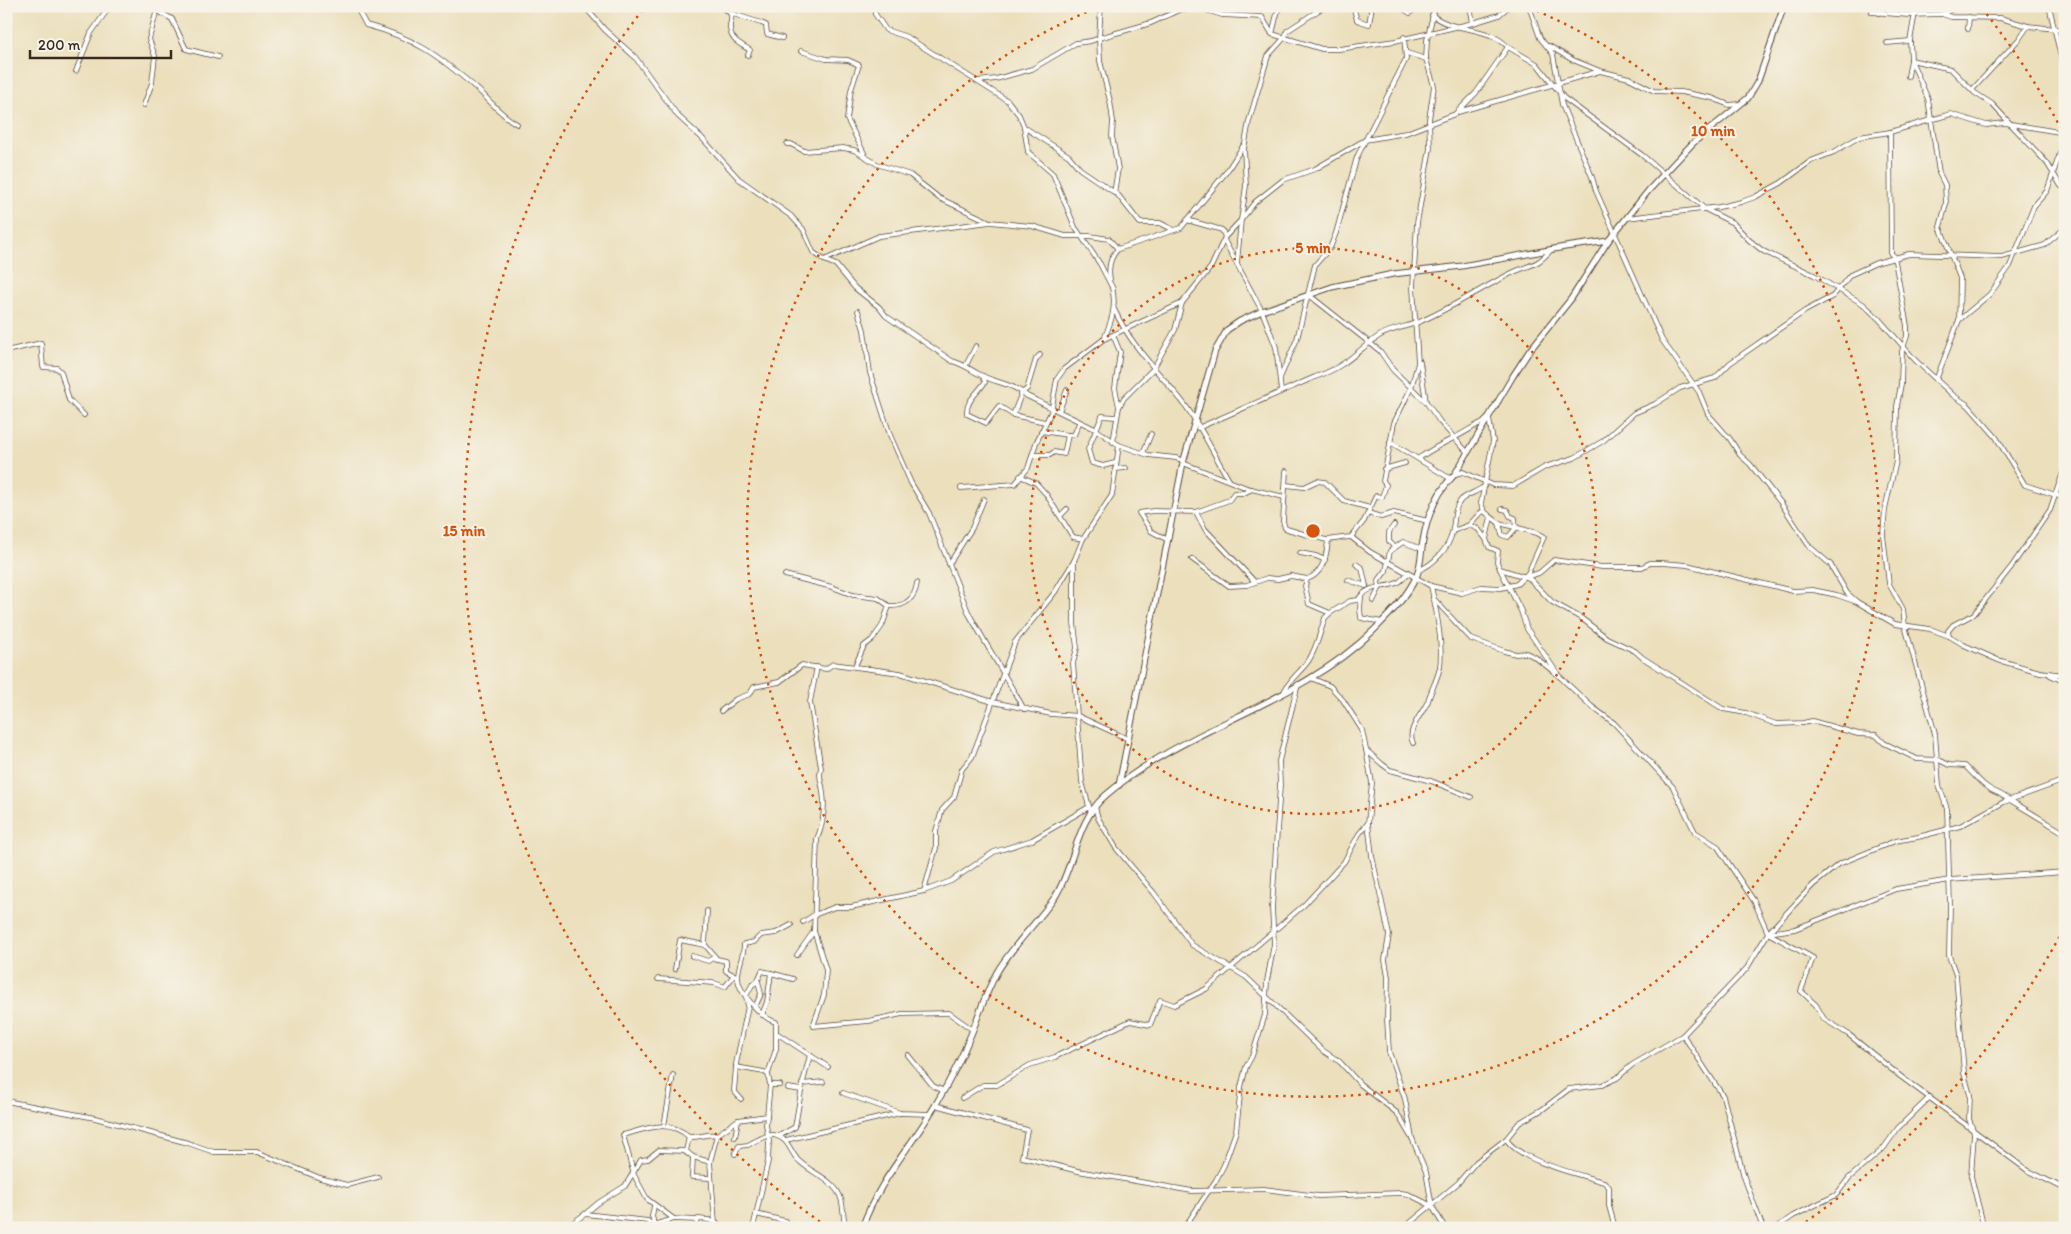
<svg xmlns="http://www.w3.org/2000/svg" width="2071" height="1234" viewBox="0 0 2071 1234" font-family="Itim,sans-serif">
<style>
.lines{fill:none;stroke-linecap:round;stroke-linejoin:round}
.minor-casing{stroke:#554536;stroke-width:5.5}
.tertiary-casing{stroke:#554536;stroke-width:7}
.minor{stroke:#fff;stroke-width:4}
.tertiary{stroke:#fff;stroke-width:5}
.ring{fill:none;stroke:#d7540e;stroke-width:2.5;stroke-dasharray:2.5 5}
.centre{fill:#d7540e;stroke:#f7f3e8;stroke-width:2.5}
.ring-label{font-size:15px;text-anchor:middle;font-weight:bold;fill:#d7540e;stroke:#f7f3e8;stroke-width:4;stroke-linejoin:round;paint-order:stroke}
</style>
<rect width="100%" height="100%" fill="#f7f3e8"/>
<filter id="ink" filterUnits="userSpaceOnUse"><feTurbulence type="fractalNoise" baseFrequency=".02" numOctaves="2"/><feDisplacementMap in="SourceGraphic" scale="10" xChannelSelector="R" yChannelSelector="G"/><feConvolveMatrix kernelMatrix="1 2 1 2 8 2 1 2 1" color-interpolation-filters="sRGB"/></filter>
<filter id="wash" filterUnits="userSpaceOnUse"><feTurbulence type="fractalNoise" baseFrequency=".0096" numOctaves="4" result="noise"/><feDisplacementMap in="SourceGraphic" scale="20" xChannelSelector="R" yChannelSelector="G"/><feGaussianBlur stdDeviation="1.12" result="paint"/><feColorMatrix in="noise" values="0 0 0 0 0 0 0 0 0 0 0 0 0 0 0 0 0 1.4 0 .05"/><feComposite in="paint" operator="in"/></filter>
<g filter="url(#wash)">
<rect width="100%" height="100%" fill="#ebdfbc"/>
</g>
<g filter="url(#ink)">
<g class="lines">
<!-- minor casing -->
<g class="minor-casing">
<g id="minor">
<path d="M356 6 366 25C415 38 438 55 476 88 490 100 500 115 517 124"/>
<path d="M584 6 605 30 635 57 678 116 702 138 739 179 791 216 803 229 813 252 824 260 836 265 855 288 879 307 886 316 952 361C963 364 968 368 977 373 993 383 1013 383 1027 396L1095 429 1119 445 1148 455 1176 458 1184 461"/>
<path d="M721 6 730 13 761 23 766 25 767 34 782 38"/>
<path d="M874 6 875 14 886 30 907 37 1008 101 1019 115 1024 127 1028 152 1053 174 1075 227 1100 264 1113 289"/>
<path d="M1353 6 1357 20 1369 24 1372 6"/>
<path d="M1399 6 1410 13 1417 6"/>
<path d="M1421 6 1434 10"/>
<path d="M1470 6 1473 23"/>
<path d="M1529 6 1540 38 1553 54 1562 105 1592 177 1596 191 1662 340 1699 392 1708 414 1730 439 1740 455 1750 464 1781 503 1809 546 1830 564 1847 593 1857 602"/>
<path d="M1873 6 1872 12 1908 15 1942 14 1959 6"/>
<path d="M2049 6 2065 74"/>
<path d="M158 11 172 19 186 49 218 57"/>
<path d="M730 13C733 18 731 19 730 25 729 40 740 44 750 50L748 55"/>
<path d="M1879 13 1882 6"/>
<path d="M1942 14 1951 17 2000 18 2028 26 2065 30"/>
<path d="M1432 15C1454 33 1488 25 1508 47"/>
<path d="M1968 29 1969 17"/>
<path d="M1272 34 1279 6"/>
<path d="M1887 43 1910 41"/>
<path d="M1549 46 1573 60 1600 71 1629 78 1654 91 1681 92 1712 98 1729 105 1740 104"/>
<path d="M801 51 826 59 848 60 859 65 851 90 847 119 864 153"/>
<path d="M1407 53 1426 59"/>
<path d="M1911 60 1928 99 1939 173 1945 185 1946 204 1940 227 1960 278 1959 320"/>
<path d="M1911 60 1951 69 1975 93 1992 104 2047 163 2061 186"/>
<path d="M76 71 91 33 110 6"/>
<path d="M1908 76 1911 60 1910 41 1915 13"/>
<path d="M978 81 996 79 1032 69 1076 43 1091 41 1099 38 1101 6"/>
<path d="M1972 90 2019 39 2028 26"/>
<path d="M144 105 152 83 155 56 149 39 158 6"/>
<path d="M1458 112 1600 71"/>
<path d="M1024 127 1069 156 1080 169 1118 195 1140 223H1160L1174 230"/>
<path d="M1890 132 1891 254 1894 256 1907 326V336L1902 351 1901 384 1897 406 1896 461 1885 509 1883 535 1889 584 1903 609 1905 626 1935 734 1939 785 1947 809 1950 905 1949 956 1956 975 1964 1073 1970 1095 1969 1119 1974 1133 1971 1176 1984 1228"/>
<path d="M787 144H791L804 151 843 148 854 150 877 164 910 175 939 198 990 222"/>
<path d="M1114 193 1118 169 1112 136 1113 121 1110 101 1100 61 1099 38 1151 23 1181 9H1203L1222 15 1262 17 1272 34 1322 49H1339L1395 41 1473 23 1499 15 1509 6"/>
<path d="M1627 218 1719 207 1741 202 1755 197 1781 183 1811 161 1834 152 1859 137 1890 132 1951 114 1986 125 2005 123 2065 133"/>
<path d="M1187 220 1222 230 1225 237"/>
<path d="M1224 240 1262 311 1276 347 1281 391"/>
<path d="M824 260 879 236 990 222 1032 226 1065 236H1090L1109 239 1118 249"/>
<path d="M1237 263 1241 220 1255 202 1283 180 1315 169 1365 140 1406 133 1455 114 1476 93 1508 47 1537 64 1564 98 1642 155 1705 209 1733 223 1749 240 1763 251 1814 275 1863 304 1879 319 1916 361 1954 396 1968 405 1996 437 2025 485 2065 498"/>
<path d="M1110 279C1108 268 1110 257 1118 249L1181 228 1227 171 1243 146"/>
<path d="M1309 295 1380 351 1393 370 1426 402 1440 422 1468 453"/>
<path d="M1114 309C1131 346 1156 369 1182 401 1200 424 1214 455 1229 480"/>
<path d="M858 311 864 330 870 373 890 435 911 483 929 513 969 614 1024 709"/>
<path d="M1113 335 1120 352 1115 388 1119 407"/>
<path d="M1104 339C1111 322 1117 307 1112 288"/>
<path d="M6 351 41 343 43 367 57 368 61 372 69 400 84 415"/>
<path d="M1420 362 1426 402"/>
<path d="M966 365 976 346"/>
<path d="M983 376 985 382C979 392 965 401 967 414L986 423 999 406 1013 415 1045 422"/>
<path d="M1280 378 1297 339 1315 265 1330 248 1336 233 1357 157 1406 59 1404 37"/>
<path d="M1936 380 1959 320 1990 294 2010 266 2034 206 2047 191 2065 139"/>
<path d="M1023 392 1027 389 1036 359 1040 355"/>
<path d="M1059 411 1067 390"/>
<path d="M1013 415 1022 392"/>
<path d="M1198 428 1315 377C1346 367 1354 353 1379 336 1390 329 1406 327 1419 322 1452 308 1481 288 1514 272 1533 263 1536 267 1552 249"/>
<path d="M1041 431 1068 435"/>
<path d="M1113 442 1119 407 1124 398 1153 369 1175 330 1182 303 1211 267 1225 237 1241 220 1246 186 1244 149 1249 121 1268 56 1285 37 1287 31 1325 6"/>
<path d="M1390 442 1451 479"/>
<path d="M1143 453 1151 434"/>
<path d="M1032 455H1050L1054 452 1064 454 1068 435H1074L1079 423"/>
<path d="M1419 458C1431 450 1441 444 1454 438 1466 432 1477 424 1489 419L1493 441 1481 503 1484 511 1491 517 1486 539 1489 547 1498 551 1497 562 1500 569 1521 611 1527 629 1557 673"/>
<path d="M1115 463 1103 466 1092 463 1088 449 1102 416 1116 417"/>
<path d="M1183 463 1247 488 1284 497"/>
<path d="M1115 469 1126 468"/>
<path d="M1384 469 1405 463"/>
<path d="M1286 471 1283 521 1285 528C1289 530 1321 539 1327 540 1334 540 1343 537 1351 537L1364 521 1376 496 1382 497 1386 485 1383 481 1394 423 1411 388 1418 363 1413 287 1417 223 1430 148 1429 119 1434 86 1426 59 1427 40 1435 6"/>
<path d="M1455 474 1463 472 1493 485 1513 486 1545 467 1574 458 1603 441 1634 413 1655 404 1680 388 1715 378 1730 363 1805 311 1833 296 1850 275 1876 263 1909 254 2002 257 2045 245 2065 228"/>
<path d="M1020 476 1036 483 1046 494 1073 537 1083 539"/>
<path d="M1286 485 1304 487 1317 481 1325 482 1344 501 1370 508"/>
<path d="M961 488 1015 484 1028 468 1036 443 1051 412 1057 379 1064 369 1104 339 1182 303"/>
<path d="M1196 512 1205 529 1254 581"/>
<path d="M1368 513 1381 517 1394 513 1428 521"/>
<path d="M1060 516 1067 509"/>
<path d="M1499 523 1502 535 1508 537 1516 528 1515 518 1510 516 1507 510 1502 509"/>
<path d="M1394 525 1389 532V541L1394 547"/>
<path d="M1469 525 1478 529 1486 539"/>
<path d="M1453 531 1469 525 1480 513 1484 511"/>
<path d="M1351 537 1370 552 1431 586 1462 593 1481 587 1501 588 1517 584 1528 573 1544 537 1537 533 1499 523 1491 517"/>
<path d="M1168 540 1151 531 1139 513 1153 511 1196 512 1229 500 1234 493H1244L1252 489"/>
<path d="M1300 553 1316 556 1325 560"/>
<path d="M1192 559 1229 586 1247 585 1267 578 1278 579 1291 576 1307 579"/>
<path d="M949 564 972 528 984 499"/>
<path d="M1356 564 1362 568 1366 586"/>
<path d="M1500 569 1529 578 1552 602 1581 618 1607 638 1635 651 1643 658 1723 709 1746 713 1776 724 1803 723 1812 721 1858 734 1876 735 1884 743 1917 759 1939 760 1949 765 1965 766C1978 778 1982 787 2000 794L2061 831 2065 836"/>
<path d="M1419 570C1433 565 1449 548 1452 533 1455 522 1453 509 1461 500 1466 495 1476 492 1482 488"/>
<path d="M785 575 832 587 853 595 878 598 889 606C906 607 915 598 917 583"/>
<path d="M1525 577 1539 573 1554 560 1602 567H1642L1650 563H1662L1687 565 1793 591 1813 590 1837 595 1857 602 1895 624 1930 629 1949 636 1964 645 1998 660 2040 672 2065 675"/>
<path d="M1348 580 1366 586"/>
<path d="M1361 597 1360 609 1361 618 1382 622"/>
<path d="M1433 598 1471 639 1504 651 1516 654 1526 653 1535 657 1558 675 1591 706 1614 723 1673 787 1695 832 1717 846 1754 901 1768 933 1813 958 1801 991 1816 1005 1824 1019 1848 1034 1900 1076 2027 1170 2065 1189"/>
<path d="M1373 601 1379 589 1378 581 1386 571 1390 551 1403 542 1422 549"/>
<path d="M1330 613 1350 601 1358 600C1368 584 1383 589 1397 583 1402 581 1405 576 1409 572"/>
<path d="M1949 636 1948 631 1953 625 1974 614 2012 566 2050 510 2065 467"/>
<path d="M855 666 864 646 872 640 882 626 889 606"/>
<path d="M2050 675 2065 682"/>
<path d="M1311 678 1330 686 1343 700 1362 730 1366 750 1382 764 1390 770 1431 781 1471 797"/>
<path d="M1284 692C1289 679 1302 671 1309 660 1317 647 1320 632 1325 618L1330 613 1309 604 1305 586 1307 579C1323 574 1327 555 1328 540"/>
<path d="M721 711 736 699 750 694 754 687 779 682 802 665 826 669 833 664 900 673 993 702 1051 714 1078 716 1128 739"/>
<path d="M1413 743C1406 730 1423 713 1428 701 1431 690 1438 678 1440 667 1443 645 1436 608 1431 586"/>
<path d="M1366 750 1372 783 1368 823 1372 856 1389 935 1385 960 1388 977 1387 1019 1389 1052 1405 1099 1412 1138 1426 1172 1432 1206 1445 1228"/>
<path d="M1095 807 1098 818 1116 848 1154 893 1192 945 1246 977 1322 1050 1340 1062 1360 1084 1397 1113 1411 1137"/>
<path d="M1091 813 1082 782 1073 663 1077 648 1074 623V561L1083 539 1112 495 1119 445"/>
<path d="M924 891 936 848V831L942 810 954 797 962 769 972 757 1015 642 1055 592 1074 561"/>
<path d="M707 911 705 945 717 959 726 961V971L734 975"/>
<path d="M803 922 814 915 835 907H851L924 891 951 881 994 852 1032 840 1089 807"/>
<path d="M814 931 817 839C823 825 825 807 823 792 822 782 818 777 821 768L810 702 817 667"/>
<path d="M1768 933 1795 929 1896 889 1950 880 2065 872"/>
<path d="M797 955 814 931 826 970 824 995 813 1026 869 1021 902 1014 949 1013 973 1030"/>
<path d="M692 956 708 961 713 958 717 959"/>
<path d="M675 969 680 940 705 945"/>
<path d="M771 973 793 979"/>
<path d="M658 979 714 983 725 987 734 975 737 977"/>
<path d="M755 1007 761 994 758 981"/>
<path d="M778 1034 828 1067"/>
<path d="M1683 1035 1723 1096 1744 1177 1763 1228"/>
<path d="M908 1055 933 1086 944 1091"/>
<path d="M736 1067 734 1091 741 1099"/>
<path d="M768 1074 776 1049V1022C763 1019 739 993 738 979 737 968 744 956 744 944L754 942 761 935 776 933 791 925"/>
<path d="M802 1084 823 1082"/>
<path d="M770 1085H780"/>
<path d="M788 1088 801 1090"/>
<path d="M843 1093 900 1113 930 1114"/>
<path d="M962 1098 983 1085H997L1030 1065 1055 1057 1130 1021 1150 1025 1160 1000 1174 1005 1206 989 1304 905 1344 862 1359 834 1368 823"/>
<path d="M6 1101 95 1118 188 1143 214 1152H257L320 1178 347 1185 378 1177"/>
<path d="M935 1105 1027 1130 1022 1157 1078 1171 1192 1191 1264 1189 1318 1196 1401 1193 1408 1194 1432 1206"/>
<path d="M664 1126 673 1075"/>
<path d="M779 1136 795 1127 802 1086 810 1055"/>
<path d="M689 1137C700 1138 707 1133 717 1135"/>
<path d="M735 1137 738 1120"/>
<path d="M1506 1139C1521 1162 1578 1174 1604 1182L1609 1187V1206L1615 1228"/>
<path d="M786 1140 900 1113"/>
<path d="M735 1154 739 1146 748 1145C753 1142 767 1134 774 1135 788 1138 789 1149 797 1159 810 1173 832 1178 840 1196 844 1205 843 1217 845 1227"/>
<path d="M693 1157 710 1162"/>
<path d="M654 1206 652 1216 655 1228"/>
<path d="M585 1214 598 1203 625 1186 641 1160 648 1159 659 1150 684 1151 688 1154"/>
<path d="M756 1214 785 1221 783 1228"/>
<path d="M698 1220 674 1219 647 1199 634 1175 623 1135C646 1129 669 1118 689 1137L686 1151 693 1157 692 1177 710 1178"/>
<path d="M715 1223 710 1162 717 1135 738 1120 767 1116"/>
<path d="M571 1224 585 1214 648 1221 652 1226"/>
<path d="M643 1228 674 1219"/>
<path d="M696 1228 698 1219 709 1220 726 1228"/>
<path d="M753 1228 768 1161 769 1141 766 1125 770 1085 768 1074 764 1072 736 1067V1064L748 1006 746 996 752 985 757 982 762 971 771 973 767 1002 762 1015"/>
<path d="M837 1228H846"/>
<path d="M1184 1228 1216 1180 1224 1165 1236 1131 1241 1087 1246 1067 1252 1056 1265 1015 1267 981 1274 944 1272 908 1280 785 1279 761 1298 684"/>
<path d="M1404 1228 1458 1183 1476 1162 1506 1139 1519 1123 1543 1109 1569 1089 1602 1085 1617 1078 1632 1065 1683 1035 1747 968 1768 933 1813 885 1839 864 1895 841 1918 837 1960 826 2004 802 2065 780"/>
<path d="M1776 1228 1793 1216 1836 1195 1849 1178 1883 1149 1898 1128 1930 1097"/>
</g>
</g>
<!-- tertiary casing -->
<g class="tertiary-casing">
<g id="tertiary">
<path d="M1119 785 1183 463 1215 351 1227 330 1240 321 1262 311 1332 287 1393 274 1462 266 1565 247 1608 241"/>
<path d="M862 1228C878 1181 912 1146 936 1104 950 1081 962 1057 972 1032 980 1012 986 992 997 972 1013 945 1037 923 1055 897 1075 866 1075 821 1106 795 1186 726 1298 705 1374 630 1389 615 1408 596 1417 575 1421 565 1421 552 1423 541 1427 516 1437 492 1455 474L1513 376 1530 350 1571 299 1608 241 1649 190 1693 143 1748 98 1758 81 1784 6"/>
</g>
</g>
<!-- minor -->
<use href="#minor" class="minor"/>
<!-- tertiary -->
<use href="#tertiary" class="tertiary"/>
</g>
</g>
<!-- distance rings -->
<g class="ring">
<circle cx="1313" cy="531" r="283"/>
<path d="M1530 8A566 566 0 1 1 1096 8"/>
<path d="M2063 930A849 849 0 0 1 1800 1226M826 1226A849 849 0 0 1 644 8M1982 8A849 849 0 0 1 2063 132"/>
</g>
<circle cx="1313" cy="531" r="8" class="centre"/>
<g class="ring-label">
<text x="1713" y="136">10 min</text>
<text x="1313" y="253">5 min</text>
<text x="464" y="536">15 min</text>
</g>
<!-- margin -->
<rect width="2071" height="1234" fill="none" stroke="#f7f3e8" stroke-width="25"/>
<!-- scale -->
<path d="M30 50v8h141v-8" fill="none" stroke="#3b2a1e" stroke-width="2.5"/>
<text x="38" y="50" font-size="15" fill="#3b2a1e" stroke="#f7f3e8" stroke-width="4" paint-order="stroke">200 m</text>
</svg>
